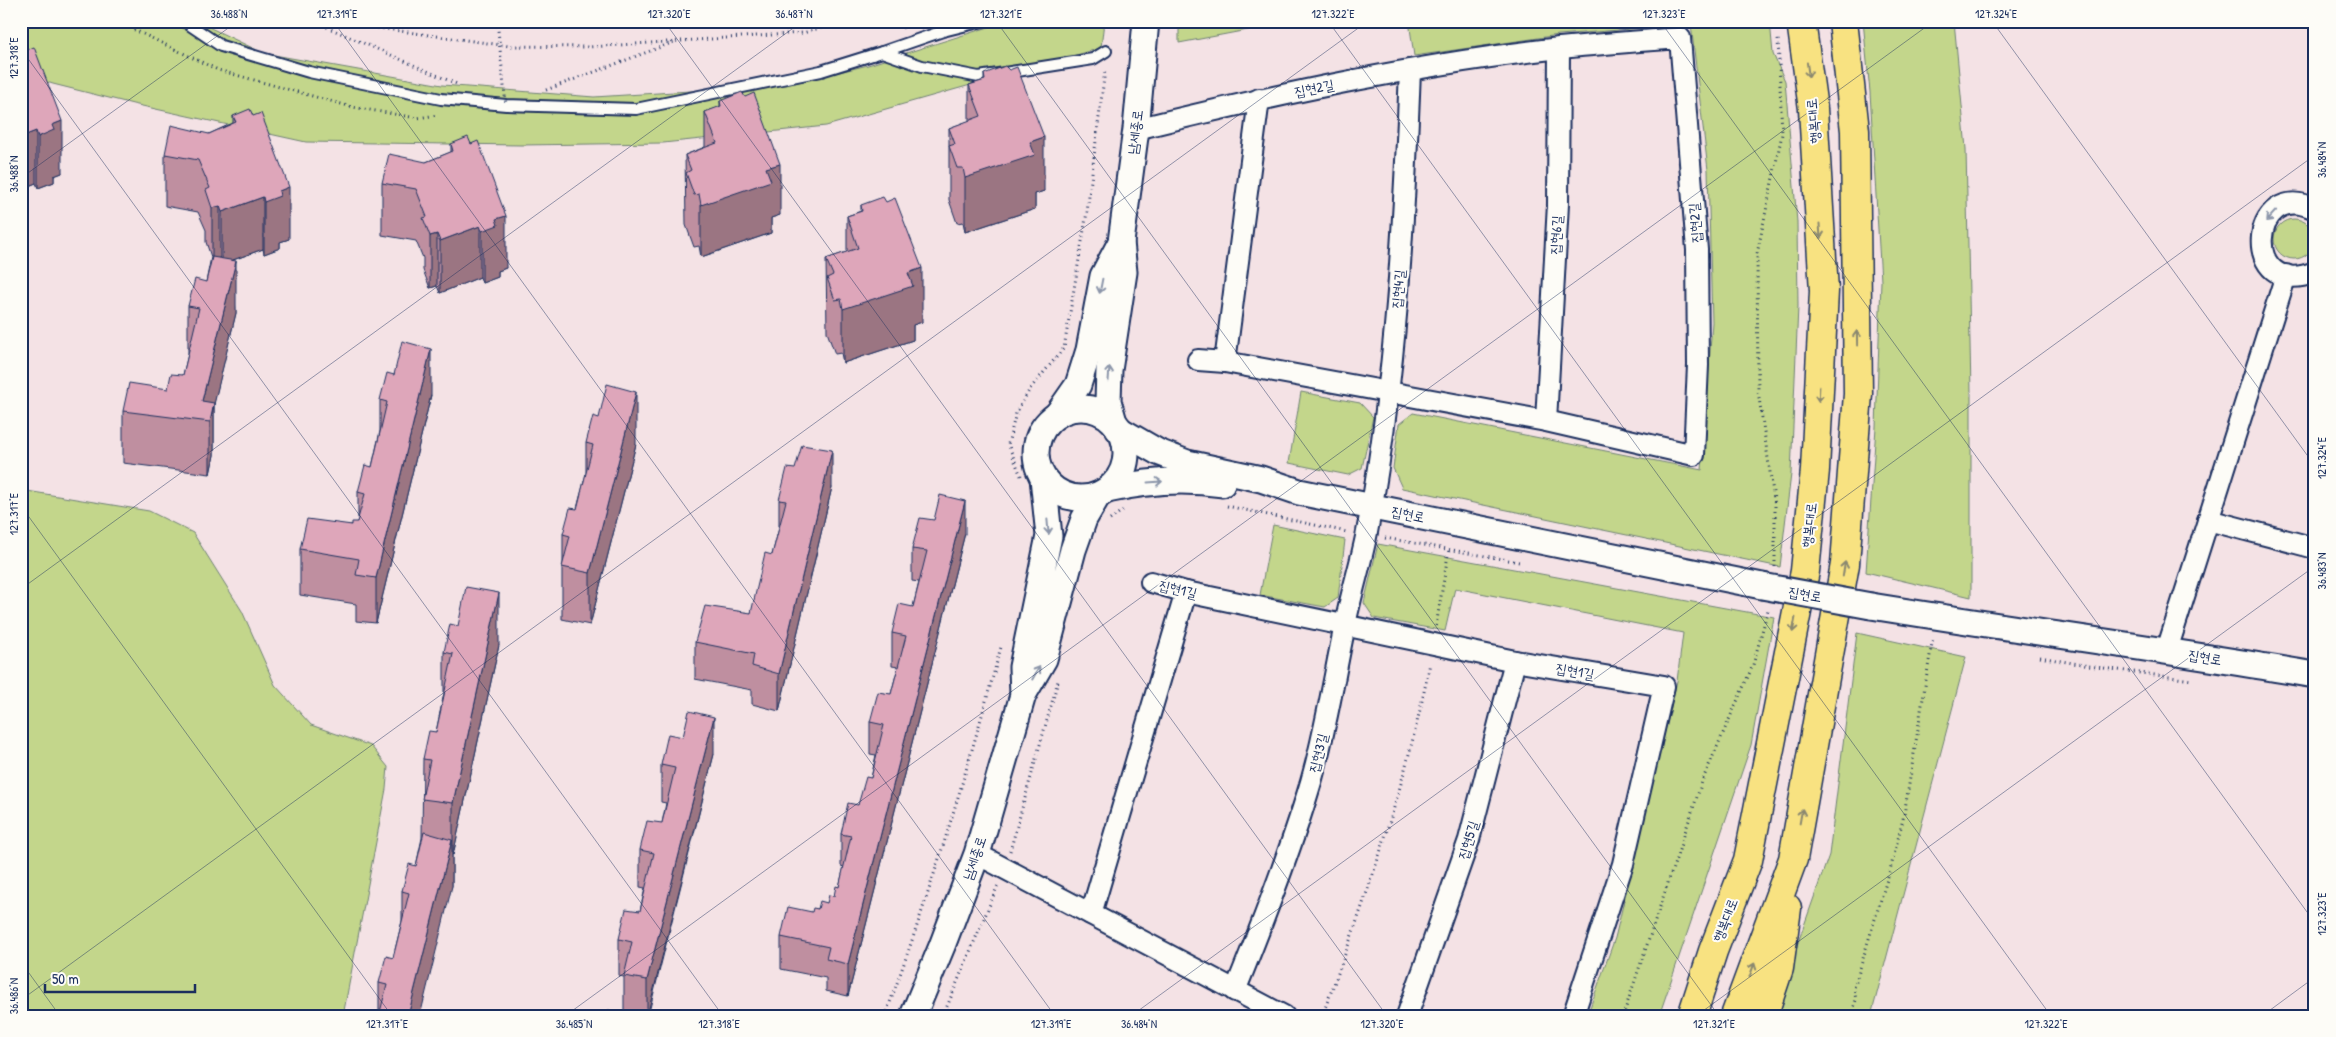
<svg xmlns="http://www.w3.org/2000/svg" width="2336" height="1037" viewBox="0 0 2336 1037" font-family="'Patrick Hand','Poor Story',sans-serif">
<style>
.green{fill:#c3d68b;stroke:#6f8274}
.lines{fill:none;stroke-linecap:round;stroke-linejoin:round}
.service-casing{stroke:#1b2f5e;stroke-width:14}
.minor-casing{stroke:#1b2f5e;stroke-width:24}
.tertiary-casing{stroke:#1b2f5e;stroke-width:29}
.trunk-casing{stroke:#1b2f5e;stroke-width:31}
.path{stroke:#1b2f5e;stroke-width:3;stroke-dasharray:1 4;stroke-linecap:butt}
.service{stroke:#fdfcf7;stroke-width:10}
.minor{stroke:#fdfcf7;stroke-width:20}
.tertiary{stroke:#fdfcf7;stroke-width:25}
.trunk{stroke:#f8e281;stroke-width:28}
.tertiary-bridge-casing{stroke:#1b2f5e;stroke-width:29;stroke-linecap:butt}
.path-bridge{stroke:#1b2f5e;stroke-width:3;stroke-dasharray:1 4;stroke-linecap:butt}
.tertiary-bridge{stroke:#fdfcf7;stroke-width:25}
.wall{fill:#bf8fa0;stroke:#1b2f5e}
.shaded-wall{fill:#9b7482;stroke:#1b2f5e}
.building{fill:#dea6ba;stroke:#1b2f5e}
.oneway{stroke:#8a8870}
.oneway2{stroke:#8c96aa}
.ticks{fill:none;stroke:#1b2f5e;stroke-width:1;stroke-opacity:0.45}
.labels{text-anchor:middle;stroke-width:4;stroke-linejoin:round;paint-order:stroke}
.street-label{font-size:14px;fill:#1b2f5e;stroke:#fdfcf7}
.neatline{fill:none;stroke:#1b2f5e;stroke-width:2}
.ticks-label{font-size:12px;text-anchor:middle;fill:#1b2f5e}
</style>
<rect width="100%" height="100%" fill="#f4e2e5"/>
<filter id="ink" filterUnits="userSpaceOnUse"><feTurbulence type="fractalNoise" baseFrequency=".02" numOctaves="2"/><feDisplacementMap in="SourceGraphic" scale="10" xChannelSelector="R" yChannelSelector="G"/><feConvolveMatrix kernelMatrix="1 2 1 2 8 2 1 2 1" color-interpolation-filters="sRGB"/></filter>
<g filter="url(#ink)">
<!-- green -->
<g class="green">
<path d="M21 21H196L263 53 442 85 594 97 786 85 868 65 1008 21H1104L1101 48 826 126 663 143 521 145 306 142 133 104 53 84 21 74Z"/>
<path d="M1179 21H1295L1179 43Z"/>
<path d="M1409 21H1770L1773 54 1785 81 1797 222 1798 306 1791 474 1780 567 1402 488 1393 468 1399 424 1413 413 1702 470 1712 322 1708 170 1691 24 1559 35 1414 56Z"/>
<path d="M1863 21H1954L1966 149 1971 392V597L1866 572 1876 427 1881 281 1870 92Z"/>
<circle cx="2294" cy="239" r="20"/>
<path d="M1301 392 1360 403 1373 417 1362 468 1348 475 1289 463Z"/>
<path d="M21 490 149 511 193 533 242 611 275 685 311 725 371 746 388 767 386 789 343 1016H21Z"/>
<path d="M1273 525 1345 540 1338 598 1325 607 1260 595Z"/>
<path d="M1378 544 1774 617 1751 745 1659 1016H1587L1615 938 1677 681 1683 633 1455 588 1445 631 1374 618 1364 603Z"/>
<path d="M1857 633 1966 657 1871 1016H1772L1829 855Z"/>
</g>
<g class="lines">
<!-- service casing -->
<g class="service-casing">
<g id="service">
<path d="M184 21 221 46 309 72 441 99 506 105 636 109 821 71 882 52 922 66 979 77 1093 59 1106 51"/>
<path d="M882 52 943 31 983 21"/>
</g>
</g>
<!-- minor casing -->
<g class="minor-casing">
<g id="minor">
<path d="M1136 129C1275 95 1417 64 1560 48 1600 44 1640 41 1680 38L1697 250 1698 365 1694 455 1546 421 1225 362 1198 360"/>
<path d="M2315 209C2248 176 2240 302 2315 272"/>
<path d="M1225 362 1259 99"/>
<path d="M1546 421 1558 204 1559 48"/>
<path d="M2208 520 2315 548"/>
<path d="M1151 582 1186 592 1515 661 1664 686 1623 864 1573 1016"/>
<path d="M2167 650 2286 275"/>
<path d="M977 854 1284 1016"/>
<path d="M1091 914 1186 592"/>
<path d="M1235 991C1263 922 1290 853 1311 782 1326 730 1334 677 1345 625 1351 594 1361 563 1367 532 1396 380 1404 225 1410 70"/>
<path d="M1407 1016 1469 840 1515 661"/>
</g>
</g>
<!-- tertiary casing -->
<g class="tertiary-casing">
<g id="tertiary">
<circle cx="1081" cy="453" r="45"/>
<path d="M1057 415 1078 385 1089 350 1103 276 1121 242"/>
<path d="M1114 422 1108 401 1109 370 1124 272 1121 242 1136 129 1146 21"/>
<path d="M1118 429 1158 452 1187 463 1261 479 1299 492 1762 586"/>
<path d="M1043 478 1049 536 1022 667 1023 695 1044 659 1073 550 1084 519 1098 495"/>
<path d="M1107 490C1145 481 1183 478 1222 484"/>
<path d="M1871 606C2019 630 2167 650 2315 675"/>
<path d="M913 1016 942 946 977 854 1023 695"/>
</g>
</g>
<!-- trunk casing -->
<g class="trunk-casing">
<g id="trunk">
<path d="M1692 1016 1713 951 1748 860 1805 571 1815 470 1824 291 1813 109 1801 21"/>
<path d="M1735 1016 1793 859 1845 564 1858 394 1855 131 1843 21"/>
<path d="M1763 1016 1779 968 1787 908"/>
</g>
</g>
<!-- path -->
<g class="path">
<path d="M116 21 218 70 352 107 417 118 438 115"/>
<path d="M313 21 457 84"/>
<path d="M328 21 509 46 589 47 803 33 844 21"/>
<path d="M902 28 913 21"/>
<path d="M546 90 677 41"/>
<path d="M1021 476 1008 444 1016 413 1030 389 1064 348 1087 212 1105 70"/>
<path d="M1227 506 1347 532"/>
<path d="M1110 520 1123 510"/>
<path d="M1385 538 1519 562"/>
<path d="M1775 567V506L1758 391 1757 254 1782 134 1778 37"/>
<path d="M1436 626 1449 549"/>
<path d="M2040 657 2089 666 2192 680"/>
<path d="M1010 851 1058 681"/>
<path d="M885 1016C930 895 967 771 1001 647"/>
<path d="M943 1016 998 885"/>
<path d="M1322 1016C1366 900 1406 785 1430 663"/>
<path d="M1623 1016 1703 779 1753 665 1768 610"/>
<path d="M1851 1016 1856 1000 1854 988 1892 863 1904 815 1933 637"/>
</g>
<!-- service -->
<use href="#service" class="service"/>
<!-- minor -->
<use href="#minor" class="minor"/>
<!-- tertiary -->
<use href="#tertiary" class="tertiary"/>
<!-- trunk -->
<use href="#trunk" class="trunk"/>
<!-- tertiary-bridge casing -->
<g class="tertiary-bridge-casing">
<path id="tertiary-bridge" d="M1762 586 1871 606"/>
</g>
<!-- path-bridge -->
<path class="path-bridge" d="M497 21 506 105"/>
<!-- tertiary-bridge -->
<use href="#tertiary-bridge" class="tertiary-bridge"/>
</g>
<!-- wall -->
<g class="wall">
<path d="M21 44 62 173 54 176V182L38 188 36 183 21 189Z"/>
<path d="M984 74 1044 191 1035 194V209L965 232 963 222 957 223 949 200V128L969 121V85L984 80Z"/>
<path d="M720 101 780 215 771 218V233L701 257 699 246 694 247 686 225 685 155 705 147V112L720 107Z"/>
<path d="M233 116 289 239 280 242V248L264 254 263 249 233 260 236 313 214 403V455L210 474 123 463V411L168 389 183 375 188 354V306L206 282 211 257 206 242V230L198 212 165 206V154L233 123Z"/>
<path d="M451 144 506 268 498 271V277L482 283 480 277 440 293 437 286 430 288 423 270V258L416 241 382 235V183L426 162 451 152Z"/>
<path d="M861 205 922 322 913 325V340L843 363 841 353 835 354 827 332 826 259 847 252V216L861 211Z"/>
<path d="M431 395 376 623 356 621V604L300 595V549L357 522 358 519V492L372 467 380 431V400Z"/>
<path d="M586 443 636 444 590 625 562 619V567L563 563V534L577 509 586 474Z"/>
<path d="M832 487 779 711 752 704V690L695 679V642L751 613 772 555 779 528V500Z"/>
<path d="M965 533 848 996 826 991V978L781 969V937L812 912 827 903 834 896 839 887 844 867 841 866V834L858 805 871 778 876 755 870 754V722L891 694 898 667 892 666V633L913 607 919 582 912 581V549Z"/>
<path d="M499 645 453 855 452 854V886L379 1016V983L393 958 402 921V891L416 866 422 838 423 759 436 732 444 693V652Z"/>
<path d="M714 754 648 1016H607L624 1013V977L619 976V939L640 911 645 888 640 887V850L662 823 666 803 661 802V765Z"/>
</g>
<!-- shaded-wall -->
<g class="shaded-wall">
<path d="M62 121V173L54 176V182L38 188V137L52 125Z"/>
<path d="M36 131V183L21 189V137Z"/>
<path d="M1044 137V191L1035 194V209L965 232V178L1030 142Z"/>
<path d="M780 164V215L771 218V233L701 257V205L766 168Z"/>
<path d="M289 187V239L280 242V248L264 254V202L279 191Z"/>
<path d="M263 197V249L222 264V212Z"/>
<path d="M220 206V258L212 259V208Z"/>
<path d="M506 216V268L498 271V277L482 283V231L496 219Z"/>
<path d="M480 226V277L440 293V241Z"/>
<path d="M437 234V286L430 288V236Z"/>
<path d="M236 261V313L210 421 214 403V455L210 474V422L202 401Z"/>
<path d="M922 268V322L913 325V340L843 363V309L908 273Z"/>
<path d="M431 349V395L376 623V578Z"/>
<path d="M636 392V444L590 625V573Z"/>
<path d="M832 450V487L779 711V674Z"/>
<path d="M965 501V533L848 996V964Z"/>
<path d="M499 593V645L453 855V803Z"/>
<path d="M714 717V754L647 1016V980Z"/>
<path d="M452 840V886L420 1016H408Z"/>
</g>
<!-- building -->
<g class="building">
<path d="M24 43 27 50 34 47 62 121 52 125 54 130 38 137 36 131 21 137V44Z"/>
<path d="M1005 66 1009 70 1017 67 1044 137 1030 142 1035 155 965 178 963 168H957L949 146 955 144 949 128 981 116 969 85 985 80 984 74Z"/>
<path d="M742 92 745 97 754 93 780 164 766 168 771 181 701 205 699 194 694 195 686 173 691 170 685 155 717 143 705 112 721 106 720 101Z"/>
<path d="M250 109 253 116 261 113 289 187 279 191 280 196 264 202 263 197 222 212 220 206 212 208 206 190 210 188 198 160 165 154 171 125 209 134 236 122 233 116Z"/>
<path d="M468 137 471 144 478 141 506 216 496 219 498 225 482 231 480 226 440 241 437 234 430 236 423 218 427 217 416 189 382 183 389 154 426 162 453 151 451 144Z"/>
<path d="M883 197 886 202 895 198 922 268 908 273 913 286 843 309 841 299 835 300 827 278 833 275 826 259 858 248 847 216 862 211 861 205Z"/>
<path d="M212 257 236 261 202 401 214 403 210 422 123 411 129 383 168 389 171 374 183 375 199 308 188 306 195 279 206 282Z"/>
<path d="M402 341 431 349 376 578 356 575 359 559 300 549 307 519 352 525V522H357L365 494 358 492 365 465 372 467 387 402 380 400 387 373 394 375Z"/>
<path d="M607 384 636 392 590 573 562 567 570 536 563 534 570 508 577 509 593 445 586 443 593 416 599 418Z"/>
<path d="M802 445 832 450 779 674 752 666 754 654 695 642 705 606 751 613 765 553 772 555 786 501 779 500 787 468 795 469Z"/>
<path d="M940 495 965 501 848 964 826 959 829 947 781 937 788 907 812 912 813 908 818 909 820 901 827 903 829 895 834 896 836 886 839 887 851 836 841 834 848 803 858 805 866 777 871 778 884 725 870 722 878 692 891 694 906 636 892 633 899 604 913 607 927 551 912 549 920 518 934 520Z"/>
<path d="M466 587 499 593 453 803 422 799 430 760 423 759 429 731 436 732 453 654 444 652 450 624 458 626Z"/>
<path d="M689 711 714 717 647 980 624 976 632 942 619 939 626 909 640 911 654 853 640 850 647 821 662 823 675 768 661 765 668 734 683 737Z"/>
<path d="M424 832 452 840 408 1016H379L387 985 379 983 386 956 393 958 409 893 402 891 409 864 416 866Z"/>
<path d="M608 1010 637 1015V1016H607Z"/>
</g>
<!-- one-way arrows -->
<defs><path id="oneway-shaft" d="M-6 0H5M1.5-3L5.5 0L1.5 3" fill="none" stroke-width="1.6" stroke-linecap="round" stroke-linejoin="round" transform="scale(1.25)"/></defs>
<g class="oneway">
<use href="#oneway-shaft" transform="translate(1808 70) rotate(82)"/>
<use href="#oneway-shaft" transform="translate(1820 231) rotate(86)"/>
<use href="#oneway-shaft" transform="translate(1857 338) rotate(-91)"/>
<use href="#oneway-shaft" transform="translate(1819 394) rotate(93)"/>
<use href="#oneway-shaft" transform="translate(1844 569) rotate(-81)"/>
<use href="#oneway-shaft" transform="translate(1794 625) rotate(101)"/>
<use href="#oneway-shaft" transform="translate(1801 816) rotate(-80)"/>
<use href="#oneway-shaft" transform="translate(1752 970) rotate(-70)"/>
</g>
<g class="oneway2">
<use href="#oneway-shaft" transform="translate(2271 216) rotate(133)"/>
<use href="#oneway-shaft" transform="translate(1101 286) rotate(101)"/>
<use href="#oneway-shaft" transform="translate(1109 374) rotate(-86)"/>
<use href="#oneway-shaft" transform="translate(1155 482) rotate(-4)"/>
<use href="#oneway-shaft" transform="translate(1048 527) rotate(85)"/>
<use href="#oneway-shaft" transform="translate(1036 673) rotate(-60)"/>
</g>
</g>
<!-- ticks -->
<path class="ticks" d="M333 21 1055 1016M664 21 1387 1016M996 21 1719 1016M1328 21 2051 1016M1660 21 2315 923M1992 21 2315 466M21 49 723 1016M21 178 238 21M21 506 392 1016M21 589 803 21M21 962 60 1016M21 1000 1368 21M565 1016 1934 21M1131 1016 2315 155M1696 1016 2315 566M2262 1016 2315 977"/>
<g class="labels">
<!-- street labels -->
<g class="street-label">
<text transform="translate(1314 88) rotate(-11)" y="5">집현2길</text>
<text transform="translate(1813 121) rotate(-95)" y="5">행복대로</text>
<text transform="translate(1135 132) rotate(-83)" y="5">남세종로</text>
<text transform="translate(1695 223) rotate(-94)" y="5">집현2길</text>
<text transform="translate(1556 235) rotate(-87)" y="5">집현6길</text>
<text transform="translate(1398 289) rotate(-85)" y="5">집현4길</text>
<text transform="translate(1408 514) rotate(12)" y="5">집현로</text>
<text transform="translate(1809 525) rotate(-84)" y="5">행복대로</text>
<text transform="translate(1178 589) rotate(14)" y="5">집현1길</text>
<text transform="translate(1805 594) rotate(10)" y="5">집현로</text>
<text transform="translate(2205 657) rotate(10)" y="5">집현로</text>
<text transform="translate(1575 671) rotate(10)" y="5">집현1길</text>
<text transform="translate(1318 753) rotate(-76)" y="5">집현3길</text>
<text transform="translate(1468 840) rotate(-73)" y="5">집현5길</text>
<text transform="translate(974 858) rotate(-71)" y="5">남세종로</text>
<text transform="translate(1725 920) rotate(-69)" y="5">행복대로</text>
</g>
</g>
<!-- margin -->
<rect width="2336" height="1037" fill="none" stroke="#fdfcf7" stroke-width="55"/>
<!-- scale -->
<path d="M45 984v8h150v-8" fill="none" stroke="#1b2f5e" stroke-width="2.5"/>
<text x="52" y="984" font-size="15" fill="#1b2f5e" stroke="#fdfcf7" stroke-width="4" paint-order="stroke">50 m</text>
<rect x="28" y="28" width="2280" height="982" class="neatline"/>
<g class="ticks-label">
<text x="229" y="18">36.488°N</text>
<text x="337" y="18">127.319°E</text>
<text x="669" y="18">127.320°E</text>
<text x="794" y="18">36.487°N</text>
<text x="1001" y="18">127.321°E</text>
<text x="1333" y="18">127.322°E</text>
<text x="1664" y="18">127.323°E</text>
<text x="1996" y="18">127.324°E</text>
<text transform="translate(14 58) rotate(-90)" y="4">127.318°E</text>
<text transform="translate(2322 160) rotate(-90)" y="4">36.484°N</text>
<text transform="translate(14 174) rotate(-90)" y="4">36.488°N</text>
<text transform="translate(2322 458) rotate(-90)" y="4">127.324°E</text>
<text transform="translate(14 514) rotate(-90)" y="4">127.317°E</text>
<text transform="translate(2322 571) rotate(-90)" y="4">36.483°N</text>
<text transform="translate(2322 914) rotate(-90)" y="4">127.323°E</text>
<text transform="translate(14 996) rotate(-90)" y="4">36.486°N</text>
<text x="387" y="1028">127.317°E</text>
<text x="574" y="1028">36.485°N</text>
<text x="719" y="1028">127.318°E</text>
<text x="1051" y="1028">127.319°E</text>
<text x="1139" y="1028">36.484°N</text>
<text x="1382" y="1028">127.320°E</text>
<text x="1714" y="1028">127.321°E</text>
<text x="2046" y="1028">127.322°E</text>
</g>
</svg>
